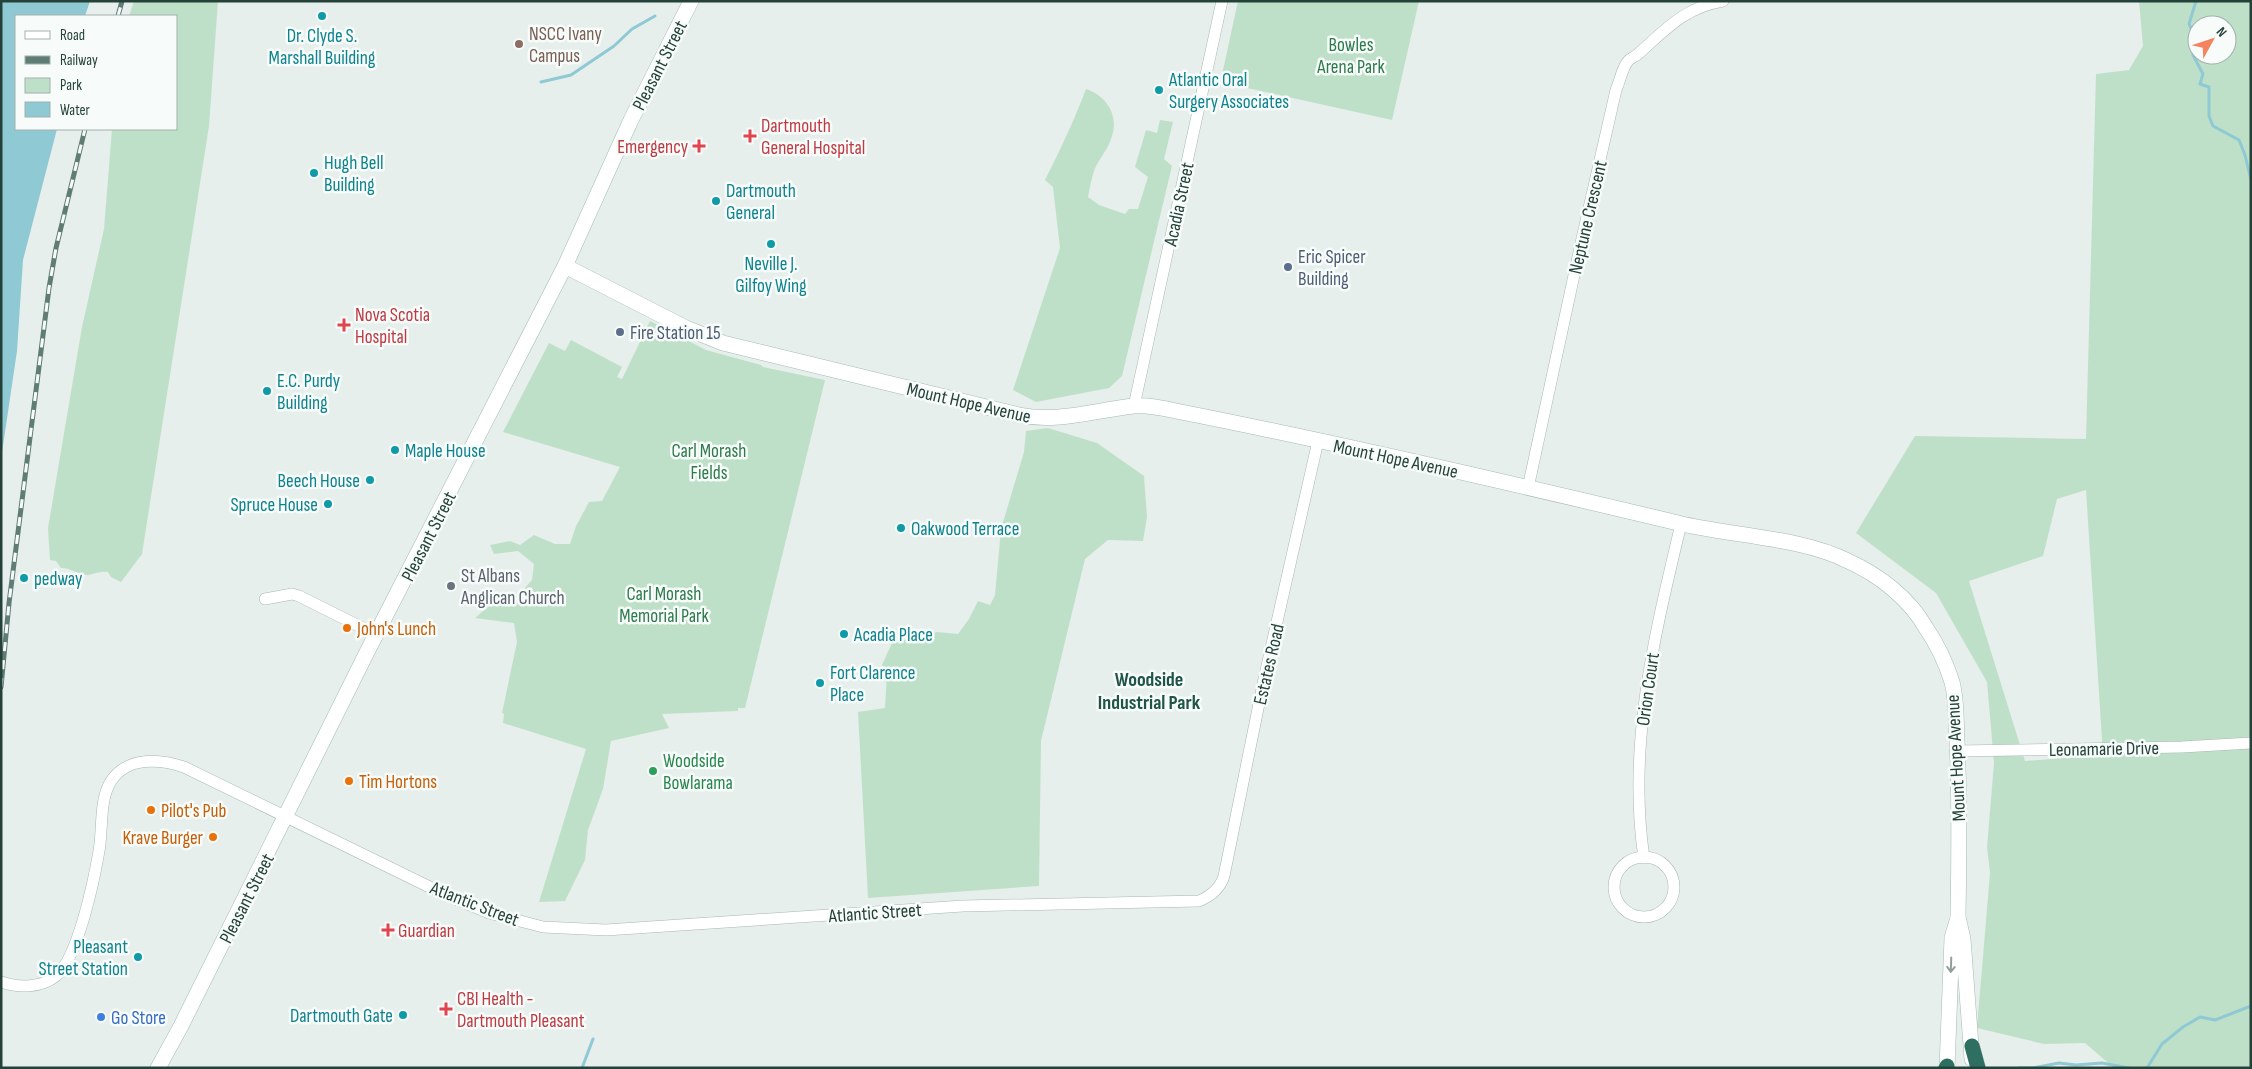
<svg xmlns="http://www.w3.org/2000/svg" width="2252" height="1069" viewBox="0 0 2252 1069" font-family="'Sofia Sans Condensed',sans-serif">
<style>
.green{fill:#bfe0c8;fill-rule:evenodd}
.water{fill:#8ec9d4}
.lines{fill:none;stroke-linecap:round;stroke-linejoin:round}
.stream{stroke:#8ec9d4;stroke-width:3}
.street-casing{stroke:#a8b8b2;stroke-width:12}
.secondary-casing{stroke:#a4bbb3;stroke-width:16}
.highway-casing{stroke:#c2cac8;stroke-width:16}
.street{stroke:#fff;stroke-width:11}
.secondary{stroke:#fff;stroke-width:15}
.highway{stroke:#2f6f62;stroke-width:15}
.rail-casing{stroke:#5f7d75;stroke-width:5}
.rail{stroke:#f7fbf9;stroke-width:3;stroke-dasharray:9;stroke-linecap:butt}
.oneway{stroke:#92a09c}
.culture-dot{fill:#0f9aa8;stroke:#f7fbf9;stroke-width:2}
.education-dot{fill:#8d6e63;stroke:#f7fbf9;stroke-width:2}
.health-dot{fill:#e0444e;stroke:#f7fbf9;stroke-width:2}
.service-dot{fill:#5c6f8a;stroke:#f7fbf9;stroke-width:2}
.worship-dot{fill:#6b7280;stroke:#f7fbf9;stroke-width:2}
.food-dot{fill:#e8710a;stroke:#f7fbf9;stroke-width:2}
.leisure-dot{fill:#2e9e5b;stroke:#f7fbf9;stroke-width:2}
.shop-dot{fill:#3f7fe0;stroke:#f7fbf9;stroke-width:2}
.labels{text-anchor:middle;stroke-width:5;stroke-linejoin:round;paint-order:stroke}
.education-label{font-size:19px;fill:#785e54;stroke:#f7fbf9;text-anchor:start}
.culture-label{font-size:19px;fill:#0d838f;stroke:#f7fbf9;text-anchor:start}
.park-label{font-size:19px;fill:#2d7a4b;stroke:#f7fbf9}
.street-label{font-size:19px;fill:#24423a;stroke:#f7fbf9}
.health-label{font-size:19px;fill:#be3a42;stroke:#f7fbf9;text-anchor:start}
.service-label{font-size:19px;fill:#4e5e75;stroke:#f7fbf9;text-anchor:start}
.worship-label{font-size:19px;fill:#5b616d;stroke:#f7fbf9;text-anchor:start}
.food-label{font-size:19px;fill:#c56008;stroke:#f7fbf9;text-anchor:start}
.leisure-label{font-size:19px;fill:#27864d;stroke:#f7fbf9;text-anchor:start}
.shop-label{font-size:19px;fill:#366cbe;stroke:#f7fbf9;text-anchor:start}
.neighbourhood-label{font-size:20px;font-weight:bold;fill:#1f5548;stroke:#f7fbf9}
</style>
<rect width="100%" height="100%" fill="#e6efeb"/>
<!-- green -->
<g class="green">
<path d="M134 1H218L209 126 142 554 121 582 111 577 108 572C99 571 95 574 88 575 78 575 71 568 61 568L56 561 50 560 48 528 82 327 104 229 112 129H176V16H129Z"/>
<path d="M1238 1H1419L1392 120 1225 83 1222 75Z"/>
<path d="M2139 1H2251V1068H2114L2085 1043 2044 1044 1977 1028 1990 873 1987 847 1994 763 1987 682 1936 593 1856 533 1915 436 2086 439 2096 74 2129 70 2143 46ZM2197 25H2227V55H2197ZM2086 490 2103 755 2025 761 1969 581 2043 556 2057 499Z"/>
<path d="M1086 89C1107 96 1120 116 1111 139 1108 148 1101 157 1096 166 1092 175 1090 187 1088 197L1099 205 1125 214 1129 209H1138L1148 177 1135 167 1146 130 1157 133 1160 120 1173 122 1164 159 1172 166 1122 376 1109 388 1036 402 1013 390 1060 248 1053 187 1045 180C1060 150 1074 121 1086 89Z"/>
<path d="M650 321 706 350 761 365 763 367 825 380 745 708H738V711L662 714 669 728 611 741 603 789 588 830 585 860 565 901 539 902 586 749 503 723 504 714 502 713 517 642 514 623 475 618 490 605 518 596 532 580 534 564 518 551 494 554 490 545 510 541 520 545 534 535 555 544H570L576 526 589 502 602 501 620 467 503 432 549 343 565 351 571 340 622 367 617 377 622 379Z"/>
<path d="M1048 428 1097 443 1144 476 1147 517 1143 541 1108 540 1085 559 1041 741 1039 886 868 898 858 712 885 708 887 672 882 665 892 643 937 632 958 634 969 619 978 601 990 605 995 595 1001 529 1024 452 1026 431Z"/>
</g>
<!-- water -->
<path class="water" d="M1 1H90L85 16H16V129H57L23 260 17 351 1 459Z"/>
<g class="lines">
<!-- stream -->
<g class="stream">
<path d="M2196 1 2189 24 2195 36 2193 55 2203 74 2200 84 2209 87V116L2213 126 2239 140 2245 155 2251 180"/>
<path d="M541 82 571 75 614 46 632 29 655 16"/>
<path d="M582 1068 593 1039"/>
<path d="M2018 1068H2033L2059 1063 2076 1065 2102 1063 2129 1068"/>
<path d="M2147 1068 2162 1044 2183 1027 2200 1017 2215 1020 2251 1006"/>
</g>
<!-- street casing -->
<g class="street-casing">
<g id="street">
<path d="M1134 406 1222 1"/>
<path d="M1528 488 1581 243 1616 90C1620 81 1622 68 1628 61 1630 58 1635 57 1638 54 1665 30 1685 7 1723 1"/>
<path d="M265 599 292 594 299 596 377 635"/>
<path d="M1958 751 2182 747 2251 743"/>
<circle cx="1644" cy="887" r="30"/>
<path d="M1644 858C1627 745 1655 633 1681 524"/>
<path d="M1 982C19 988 41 988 56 976 78 958 94 880 99 851 103 829 99 800 111 781 128 756 160 759 184 767L448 896 489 913 543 927 606 930 963 906 1199 901C1211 896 1220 889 1224 876L1264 679 1318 441"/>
</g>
</g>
<!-- secondary casing -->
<g class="secondary-casing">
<g id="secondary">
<path d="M565 266 686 328 723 343 1019 415C1058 423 1095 410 1134 406 1148 405 1162 408 1176 411 1344 444 1511 483 1678 523 1731 536 1800 537 1848 561 1879 575 1909 598 1926 628 1937 644 1946 663 1952 682 1957 701 1956 722 1957 742 1960 800 1959 859 1958 917L1963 939 1972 1059"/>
<path d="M158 1068 181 1026 367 652 565 266 631 120 691 1"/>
<path d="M1947 1068 1952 938 1958 918"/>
</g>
</g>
<!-- highway casing -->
<g class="highway-casing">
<g id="highway">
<path d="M1972 1046 1978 1068"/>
<path d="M1946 1068 1947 1066"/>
</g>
</g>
<!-- street -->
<use href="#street" class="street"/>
<!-- secondary -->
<use href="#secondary" class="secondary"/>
<!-- highway -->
<use href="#highway" class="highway"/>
<!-- rail casing -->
<g class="rail-casing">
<g id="rail">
<path d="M118 16 122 1"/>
<path d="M1 687 9 603 49 288 56 248 85 129"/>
</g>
</g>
<!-- rail -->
<use href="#rail" class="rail"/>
</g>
<!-- one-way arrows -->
<defs><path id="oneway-shaft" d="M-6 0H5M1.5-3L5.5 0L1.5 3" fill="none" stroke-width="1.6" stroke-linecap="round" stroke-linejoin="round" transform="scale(1.25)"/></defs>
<use class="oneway" href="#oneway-shaft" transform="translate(1951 965) rotate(92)"/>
<!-- markers -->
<g class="culture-dot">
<circle cx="322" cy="16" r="5"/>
<circle cx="1159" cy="90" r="5"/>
<circle cx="314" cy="173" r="5"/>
<circle cx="716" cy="201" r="5"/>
<circle cx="771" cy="244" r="5"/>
<circle cx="267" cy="391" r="5"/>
<circle cx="395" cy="450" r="5"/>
<circle cx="370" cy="480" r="5"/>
<circle cx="328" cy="504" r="5"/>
<circle cx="901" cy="528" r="5"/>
<circle cx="24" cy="578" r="5"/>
<circle cx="844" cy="634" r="5"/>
<circle cx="820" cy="683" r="5"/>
<circle cx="138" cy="957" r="5"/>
<circle cx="403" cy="1015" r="5"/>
</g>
<circle class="education-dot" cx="519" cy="44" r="5"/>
<g class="health-dot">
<path d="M747.5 128.5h5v5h5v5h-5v5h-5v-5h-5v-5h5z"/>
<path d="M696.5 138.5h5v5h5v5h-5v5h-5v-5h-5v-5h5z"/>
<path d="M341.5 317.5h5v5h5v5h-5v5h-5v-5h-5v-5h5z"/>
<path d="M385.5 922.5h5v5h5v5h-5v5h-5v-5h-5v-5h5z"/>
<path d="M443.5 1001.5h5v5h5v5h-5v5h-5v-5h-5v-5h5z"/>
</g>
<g class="service-dot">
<circle cx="1288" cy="267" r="5"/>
<circle cx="620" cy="332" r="5"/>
</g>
<circle class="worship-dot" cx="451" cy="586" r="5"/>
<g class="food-dot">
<circle cx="347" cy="628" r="5"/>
<circle cx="349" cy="781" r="5"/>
<circle cx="151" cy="810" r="5"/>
<circle cx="213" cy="837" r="5"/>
</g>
<circle class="leisure-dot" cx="653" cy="771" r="5"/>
<circle class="shop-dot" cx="101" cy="1017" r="5"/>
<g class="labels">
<!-- education labels -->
<g class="education-label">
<text x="529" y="40">NSCC Ivany<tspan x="529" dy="22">Campus</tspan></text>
</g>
<!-- culture labels -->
<g class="culture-label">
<text x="322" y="42" text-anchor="middle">Dr. Clyde S.<tspan x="322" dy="22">Marshall Building</tspan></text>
<text x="1169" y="86">Atlantic Oral<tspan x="1169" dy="22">Surgery Associates</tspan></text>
<text x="324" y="169">Hugh Bell<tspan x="324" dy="22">Building</tspan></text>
<text x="726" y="197">Dartmouth<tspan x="726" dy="22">General</tspan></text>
<text x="771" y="270" text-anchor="middle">Neville J.<tspan x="771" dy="22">Gilfoy Wing</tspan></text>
<text x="277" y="387">E.C. Purdy<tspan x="277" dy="22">Building</tspan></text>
<text x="405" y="457">Maple House</text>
<text x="360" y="487" text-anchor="end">Beech House</text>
<text x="318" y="511" text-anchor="end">Spruce House</text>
<text x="911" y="535">Oakwood Terrace</text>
<text x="34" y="585">pedway</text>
<text x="854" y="641">Acadia Place</text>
<text x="830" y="679">Fort Clarence<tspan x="830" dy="22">Place</tspan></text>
<text x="128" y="953" text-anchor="end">Pleasant<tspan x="128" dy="22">Street Station</tspan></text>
<text x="393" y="1022" text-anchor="end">Dartmouth Gate</text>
</g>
<!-- park labels -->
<g class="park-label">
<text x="1351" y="51">Bowles<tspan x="1351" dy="22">Arena Park</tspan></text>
<text x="709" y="457">Carl Morash<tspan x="709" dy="22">Fields</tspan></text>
<text x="664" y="600">Carl Morash<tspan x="664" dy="22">Memorial Park</tspan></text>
</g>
<!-- street labels -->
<g class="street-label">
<text transform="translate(659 65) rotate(-63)" y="7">Pleasant Street</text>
<text transform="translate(1178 204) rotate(-78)" y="7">Acadia Street</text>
<text transform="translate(1587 217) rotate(-77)" y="7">Neptune Crescent</text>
<text transform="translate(969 402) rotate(13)" y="7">Mount Hope Avenue</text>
<text transform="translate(1396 458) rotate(12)" y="7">Mount Hope Avenue</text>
<text transform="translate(428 536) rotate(-63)" y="7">Pleasant Street</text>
<text transform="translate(1268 664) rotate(-77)" y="7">Estates Road</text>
<text transform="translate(1647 689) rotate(-82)" y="7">Orion Court</text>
<text transform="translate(2104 748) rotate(-1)" y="7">Leonamarie Drive</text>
<text transform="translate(1955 758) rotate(-93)" y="7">Mount Hope Avenue</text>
<text transform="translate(246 898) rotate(-63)" y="7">Pleasant Street</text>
<text transform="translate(475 903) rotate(21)" y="7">Atlantic Street</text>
<text transform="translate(875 912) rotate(-4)" y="7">Atlantic Street</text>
</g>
<!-- health labels -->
<g class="health-label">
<text x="761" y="132">Dartmouth<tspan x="761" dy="22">General Hospital</tspan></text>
<text x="688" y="153" text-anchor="end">Emergency</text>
<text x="355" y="321">Nova Scotia<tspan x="355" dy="22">Hospital</tspan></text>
<text x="398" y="937">Guardian</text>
<text x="457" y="1005">CBI Health -<tspan x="457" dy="22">Dartmouth Pleasant</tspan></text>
</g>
<!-- service labels -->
<g class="service-label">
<text x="1298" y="263">Eric Spicer<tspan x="1298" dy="22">Building</tspan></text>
<text x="630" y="339">Fire Station 15</text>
</g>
<!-- worship labels -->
<g class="worship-label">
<text x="461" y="582">St Albans<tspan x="461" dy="22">Anglican Church</tspan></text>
</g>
<!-- food labels -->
<g class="food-label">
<text x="357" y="635">John's Lunch</text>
<text x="359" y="788">Tim Hortons</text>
<text x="161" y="817">Pilot's Pub</text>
<text x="203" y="844" text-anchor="end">Krave Burger</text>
</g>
<!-- leisure labels -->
<g class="leisure-label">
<text x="663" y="767">Woodside<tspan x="663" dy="22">Bowlarama</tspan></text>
</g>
<!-- shop labels -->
<g class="shop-label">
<text x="111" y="1024">Go Store</text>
</g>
<!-- neighbourhood labels -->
<g class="neighbourhood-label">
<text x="1149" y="686">Woodside<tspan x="1149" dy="23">Industrial Park</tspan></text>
</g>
</g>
<!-- border -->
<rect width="2252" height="1069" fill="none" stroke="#24423a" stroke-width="5"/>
<!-- legend -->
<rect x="15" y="15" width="162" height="115" fill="#f7fbf9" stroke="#a3b1ad"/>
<rect x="25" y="31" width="25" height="8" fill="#ffffff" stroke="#a3b1ad"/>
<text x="60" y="40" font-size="15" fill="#24423a">Road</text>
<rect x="25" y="56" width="25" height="8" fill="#5f7d75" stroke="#a3b1ad"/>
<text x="60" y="65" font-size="15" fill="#24423a">Railway</text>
<rect x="25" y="78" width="25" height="15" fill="#bfe0c8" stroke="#a3b1ad"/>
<text x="60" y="90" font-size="15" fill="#24423a">Park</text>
<rect x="25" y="102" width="25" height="15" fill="#8ec9d4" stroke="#a3b1ad"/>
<text x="60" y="115" font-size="15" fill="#24423a">Water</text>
<!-- north arrow -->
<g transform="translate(2212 40) rotate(50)"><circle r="24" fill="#f7fbf9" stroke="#a3b1ad"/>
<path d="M0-4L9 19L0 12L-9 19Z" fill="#f4845f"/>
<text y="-8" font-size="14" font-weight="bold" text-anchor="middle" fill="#24423a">N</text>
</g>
</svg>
